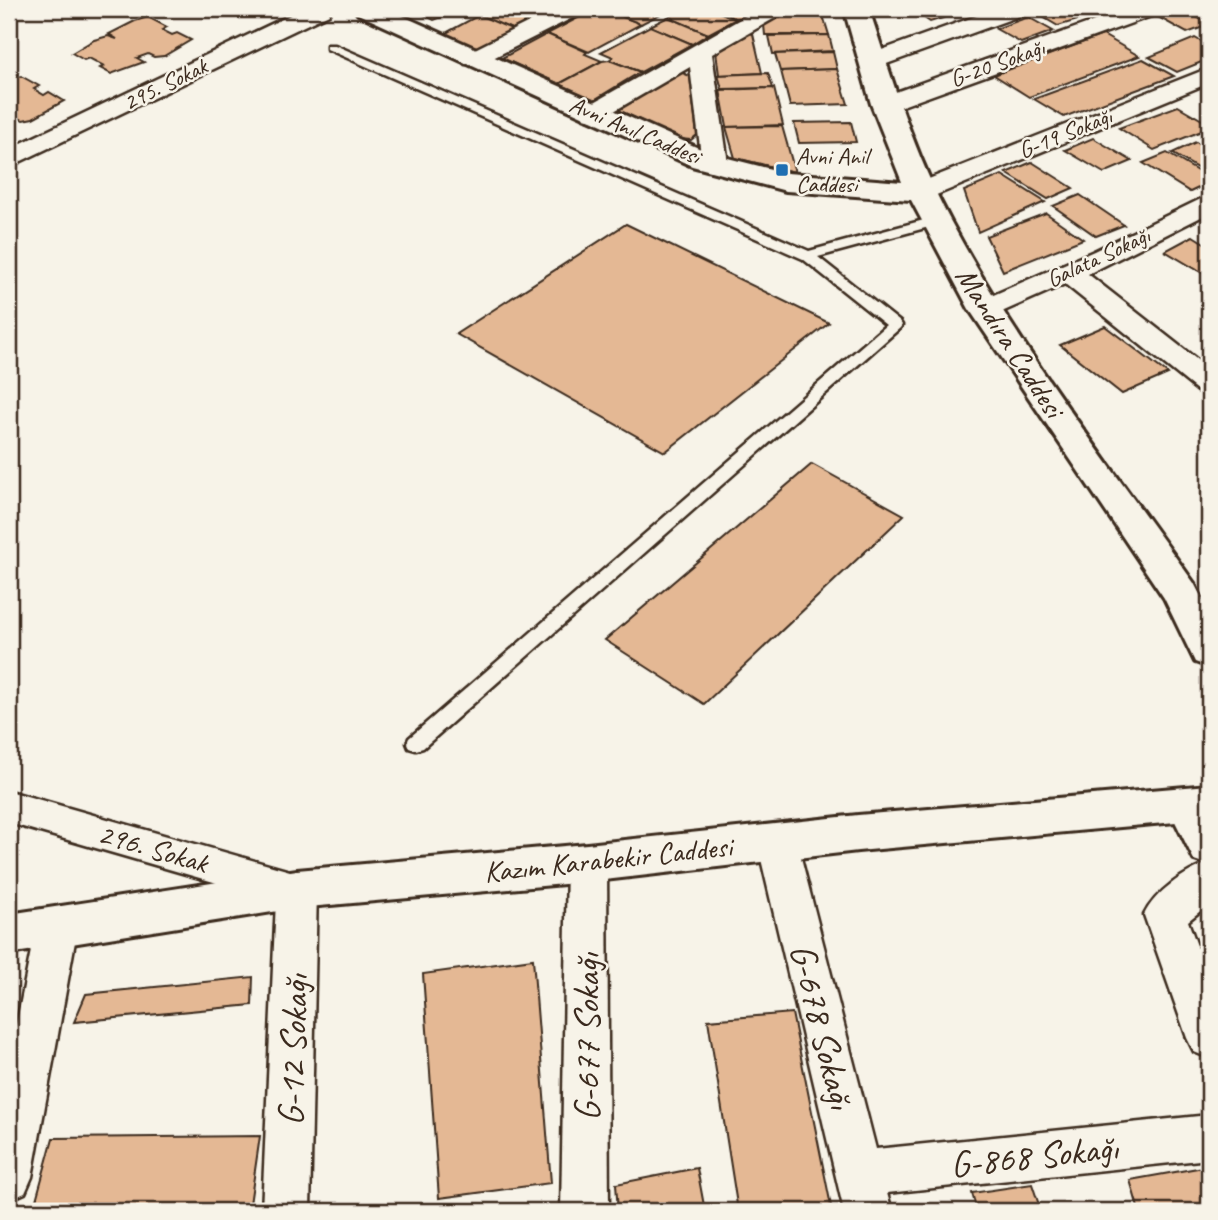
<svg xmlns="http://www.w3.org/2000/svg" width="1218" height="1220" viewBox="0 0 1218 1220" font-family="Caveat,sans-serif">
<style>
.building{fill:#e4b894;stroke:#3b2a1e;stroke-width:2}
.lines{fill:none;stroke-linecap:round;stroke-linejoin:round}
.service-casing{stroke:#3b2a1e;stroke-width:5}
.minor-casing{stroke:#3b2a1e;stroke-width:5}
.tertiary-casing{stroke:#3b2a1e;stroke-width:6}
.primary-casing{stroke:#3b2a1e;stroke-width:6}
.service{fill:#f7f3e8;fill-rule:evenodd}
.minor{fill:#f7f3e8;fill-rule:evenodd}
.tertiary{fill:#f7f3e8;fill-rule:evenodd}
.primary{fill:#f7f3e8;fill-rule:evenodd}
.poi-dot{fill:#1f6fb2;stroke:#f7f3e8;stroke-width:2.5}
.labels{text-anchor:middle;stroke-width:5;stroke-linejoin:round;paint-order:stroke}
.far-street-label{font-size:24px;fill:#3b2a1e;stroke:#f7f3e8}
.far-poi-label{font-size:24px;fill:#3b2a1e;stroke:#f7f3e8;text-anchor:start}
.street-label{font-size:30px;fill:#3b2a1e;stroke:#f7f3e8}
.near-street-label{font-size:37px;fill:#3b2a1e;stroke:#f7f3e8}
</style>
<rect width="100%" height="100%" fill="#f7f3e8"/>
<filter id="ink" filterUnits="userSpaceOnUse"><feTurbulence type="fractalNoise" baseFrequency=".0143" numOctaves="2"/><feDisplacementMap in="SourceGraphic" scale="14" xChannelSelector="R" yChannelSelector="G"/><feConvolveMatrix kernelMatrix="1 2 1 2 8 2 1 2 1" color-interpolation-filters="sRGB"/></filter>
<g filter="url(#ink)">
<!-- building -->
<g class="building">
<path d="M412 9H464L434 20Z"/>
<path d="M491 9H556L514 30 478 15Z"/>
<path d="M595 9H603L641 24 589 52 547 34Z"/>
<path d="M603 9H670L641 24Z"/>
<path d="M682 9H712L736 19 708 34 668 17Z"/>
<path d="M712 9H755L737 19Z"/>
<path d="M792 9H821L829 35H765L764 25Z"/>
<path d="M911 9H973L930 22Z"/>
<path d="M1050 9H1064L1081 19 1058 26 1036 13Z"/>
<path d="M1075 9H1114L1090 17Z"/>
<path d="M1182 9 1209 24V25L1187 33 1158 17Z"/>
<path d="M479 15 514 30 478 48 444 34Z"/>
<path d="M148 17 167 27 162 30 172 35 177 33 191 40 164 56 154 57 148 54 137 58 144 62 111 74 100 68 104 66 89 58 84 60 72 53 94 40 108 36 117 39 109 34 135 21Z"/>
<path d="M668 17 708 34 692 44 650 26Z"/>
<path d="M1028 17 1053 31 1021 43 996 29Z"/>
<path d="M650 26 692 44 641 72 609 60 613 57 601 52Z"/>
<path d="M749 33 753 34 762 73 719 75 716 52Z"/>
<path d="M547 34 587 52 585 54 602 61 559 84 502 58Z"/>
<path d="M829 35 833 51 773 54 769 36Z"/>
<path d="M1103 35 1139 56 1029 97 994 75Z"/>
<path d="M1195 38 1209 46V59L1177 72 1149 57Z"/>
<path d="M833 52 837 69 780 71 775 54Z"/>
<path d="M1143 59 1174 76 1064 117 1034 99Z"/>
<path d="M609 60 640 72 594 100 559 84 602 61Z"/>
<path d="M837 69 848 104 790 106 781 71Z"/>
<path d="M680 72 690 76 697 135 691 140 680 139 616 109Z"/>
<path d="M768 73 773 88 722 89 718 75Z"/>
<path d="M21 76 39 86 34 89 44 95 49 92 64 101 33 118 23 120 16 116 9 119V80Z"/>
<path d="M774 88 783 125 727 127 720 90Z"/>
<path d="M1178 106 1209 124V128L1154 150 1119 128Z"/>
<path d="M851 122 856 142 799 143 794 123Z"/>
<path d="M782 126 795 172 735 158 726 127Z"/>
<path d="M1093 138 1132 161 1104 173 1065 150Z"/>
<path d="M1196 142 1209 150V175L1172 153Z"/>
<path d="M1167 153 1209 178V183L1190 192 1143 163Z"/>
<path d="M1032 162 1073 188 1048 199 1006 173Z"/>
<path d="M1002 175 1045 202 978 232 964 191Z"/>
<path d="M1080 195 1124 225 1096 236 1053 206Z"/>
<path d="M1046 213 1083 239 1003 271 986 236Z"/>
<path d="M626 224 829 323 665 452 456 334Z"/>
<path d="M1193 236 1209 246V277L1165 251Z"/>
<path d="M1105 326 1168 374 1122 394 1060 345Z"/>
<path d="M812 464 904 515 704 704 605 640Z"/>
<path d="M533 959 551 1183 439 1198 423 974Z"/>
<path d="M253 977 252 1005 74 1022 86 994Z"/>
<path d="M792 1013 832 1211H738L708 1020Z"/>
<path d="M260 1136 249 1211H33L53 1138Z"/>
<path d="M1209 1166V1211H1139L1130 1180Z"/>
<path d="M697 1168 705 1211H618L616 1184Z"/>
<path d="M1032 1184 1041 1211H977L972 1193Z"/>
</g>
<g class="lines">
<!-- service casing -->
<g class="service-casing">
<path id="service" d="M327 45H335L809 251 935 217 942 221 940 224 818 257 900 322 902 325 900 328 423 748 416 750 409 748 407 743 409 738 886 325 803 259 327 49Z"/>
</g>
<!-- minor casing -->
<g class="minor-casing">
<g id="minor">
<path d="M303 9H332L329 14 9 167V149Z"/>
<path d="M555 9H583L580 14 481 64H465L461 59 465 54Z"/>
<path d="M758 9H785L782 14 712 54 728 163 724 168 715 171 706 168 702 163 690 67 602 118 593 120 584 118 581 113 584 108Z"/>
<path d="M996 9H1028L1025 14 881 66H865L861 61 865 56Z"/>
<path d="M1128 9H1160L1157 14 894 109 885 111 876 109 873 104 876 99Z"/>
<path d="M1209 68V83L929 198 920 200 911 198 907 192 911 186Z"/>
<path d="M1209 195V213L1088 274 1209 369V394L1198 391 1065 284 995 315 985 318 975 315 971 309 975 303 1094 251Z"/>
<path d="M9 791 311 877 317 889 310 1211H262L276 900 9 823Z"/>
<path d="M777 826 791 830 797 842 876 1149 1209 1115V1159L887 1193 892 1211H844L757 842 763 830Z"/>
<path d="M587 846 601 851 607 863 609 1211H561L567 863 573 851Z"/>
<path d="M1209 863V904L1188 921 1209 979V1058L1194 1052 1187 1038 1144 915C1155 892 1185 871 1209 863Z"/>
<path d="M57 907 72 912 78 925 32 1177 25 1193 9 1200V1062L36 925 42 912Z"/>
</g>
</g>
<!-- tertiary casing -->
<g class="tertiary-casing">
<g id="tertiary">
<path d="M354 9H387L712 154 787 173 902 182 871 104 844 9H869C893 82 914 154 951 222 1019 349 1111 466 1194 583L1209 612V667L1195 662 1164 598 969 309 911 200 786 191 692 166 358 14Z"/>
<path d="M1188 788 1203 793 1209 804V865L1194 860 1167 805 1173 793Z"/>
</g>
</g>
<!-- primary casing -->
<g class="primary-casing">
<path id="primary" d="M1209 785V819L858 851 587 882 297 908 9 954V914L297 870 587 844 858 815Z"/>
</g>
<!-- service -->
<use href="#service" class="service"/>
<!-- minor -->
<use href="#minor" class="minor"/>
<!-- tertiary -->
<use href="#tertiary" class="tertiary"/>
<!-- primary -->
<use href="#primary" class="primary"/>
</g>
</g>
<!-- markers -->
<rect class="poi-dot" x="775" y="163" width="14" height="14" rx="3.5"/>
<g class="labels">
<!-- far-street labels -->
<g class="far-street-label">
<text transform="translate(997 63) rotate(-20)" y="8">G-20 Sokağı</text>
<text transform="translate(165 84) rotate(-26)" y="8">295. Sokak</text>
<text transform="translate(635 130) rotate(23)" y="8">Avni Anıl Caddesi</text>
<text transform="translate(1065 133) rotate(-22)" y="8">G-19 Sokağı</text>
<text transform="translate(1098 257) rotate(-25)" y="8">Galata Sokağı</text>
</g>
<!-- far-poi labels -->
<g class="far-poi-label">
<text x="796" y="164">Avni Anil<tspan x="796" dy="28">Caddesi</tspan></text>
</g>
<!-- street labels -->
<g class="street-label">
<text transform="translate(1010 342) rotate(57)" y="10">Mandıra Caddesi</text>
<text transform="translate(153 848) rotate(16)" y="10">296. Sokak</text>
<text transform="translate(608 859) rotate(-6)" y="10">Kazım Karabekir Caddesi</text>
</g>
<!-- near-street labels -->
<g class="near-street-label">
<text transform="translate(823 1026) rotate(76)" y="13">G-678 Sokağı</text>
<text transform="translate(586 1037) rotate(-90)" y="13">G-677 Sokağı</text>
<text transform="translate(292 1050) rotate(-88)" y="13">G-12 Sokağı</text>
<text transform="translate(1034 1155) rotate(-6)" y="13">G-868 Sokağı</text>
</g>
</g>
<!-- margin -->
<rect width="1218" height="1220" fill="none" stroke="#f7f3e8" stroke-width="35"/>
<rect x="18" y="18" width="1183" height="1185" fill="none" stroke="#3b2a1e" stroke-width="2.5" filter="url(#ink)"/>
</svg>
